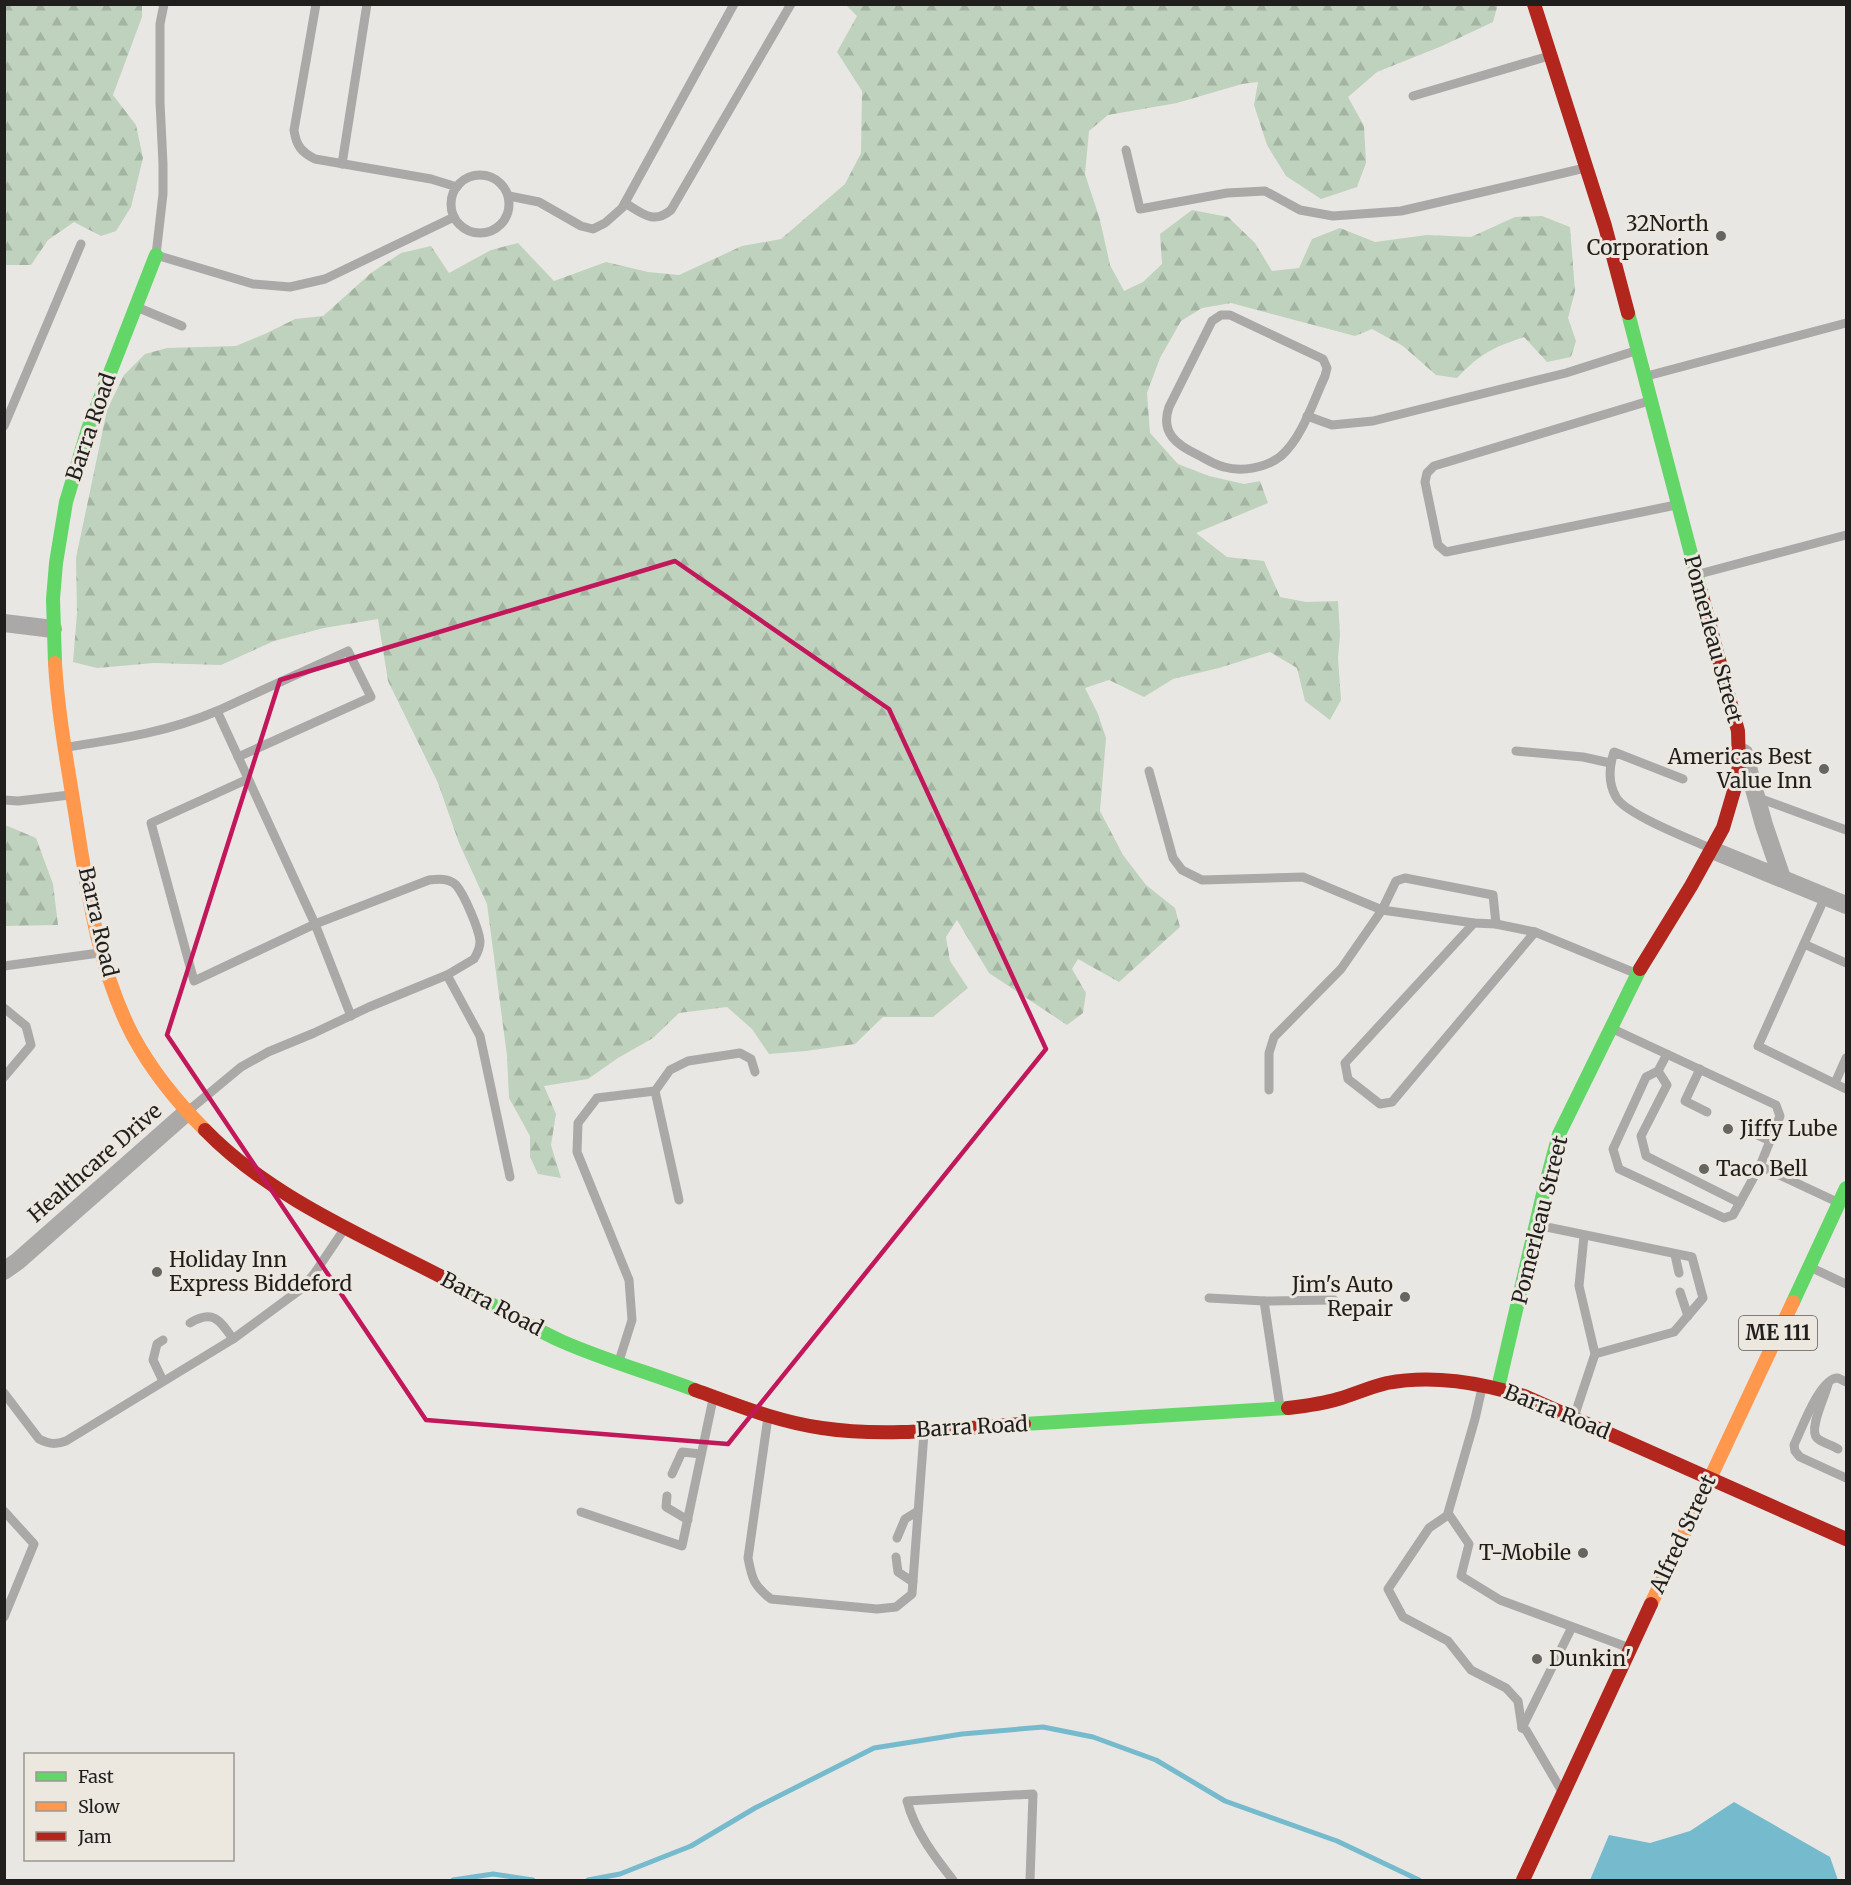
<svg xmlns="http://www.w3.org/2000/svg" width="1851" height="1885" viewBox="0 0 1851 1885" font-family="Merriweather,serif">
<style>
.forest{fill:url(#forest-firs)}
.water{fill:#76bacd}
.lines{fill:none;stroke-linecap:round;stroke-linejoin:round}
.stream{stroke:#76bacd;stroke-width:5}
.lane{stroke:#aaa9a8;stroke-width:9}
.street{stroke:#aaa9a8;stroke-width:18}
.fast{stroke:#63d668;stroke-width:14}
.slow{stroke:#ff974d;stroke-width:14}
.jam{stroke:#b3261e;stroke-width:14}
.marked{fill:none;stroke:#c2185b;stroke-width:4.5;stroke-linejoin:round}
.poi-dot{fill:#676562;stroke:#ece8e0;stroke-width:2}
.labels{text-anchor:middle;stroke-width:6;stroke-linejoin:round;paint-order:stroke}
.shield{fill:#ece8e0;stroke:#5e5b58;stroke-width:1.5}
.shield-label{font-size:20px;font-weight:bold;fill:#211f1d}
.poi-label{font-size:21px;fill:#211f1d;stroke:#ece8e0;text-anchor:end}
.street-label{font-size:21px;fill:#211f1d;stroke:#ece8e0}
</style>
<defs>
<pattern id="forest-firs" width="22" height="20" patternUnits="userSpaceOnUse" patternTransform="scale(1.5)"><rect width="22" height="20" fill="#bfd2bd"/><path d="M5 1l3.5 6h-7zM16 11l3.5 6h-7z" fill="#a4b4a2"/></pattern>
</defs>
<rect width="100%" height="100%" fill="#e9e7e3"/>
<!-- forest -->
<g class="forest">
<path d="M5 4 142 5V17L113 95 136 125 143 158 131 207 116 231 101 236 74 222 48 240 31 265H5Z"/>
<path d="M846 5 1498 4 1493 22 1442 46 1377 72 1348 97 1364 126 1366 163 1357 187 1321 199 1286 176 1267 145 1254 105 1258 82 1242 84 1177 103 1108 115 1089 131 1085 174 1100 220 1110 265 1124 291 1143 282 1162 264 1160 234 1192 210 1228 217 1255 243 1272 271 1299 268 1312 239 1340 228 1375 242 1427 235 1471 237 1515 217 1542 216 1570 227 1575 291 1568 318 1576 341 1571 357 1547 362 1524 337C1492 348 1481 353 1457 378L1436 375 1403 346 1372 329 1355 336 1231 303 1202 308 1181 321 1160 358 1147 393 1150 433 1178 464 1209 476 1244 484 1260 481 1268 503 1196 533 1227 557 1264 561 1280 597 1306 602 1338 601 1340 635 1338 658 1341 700 1330 720 1305 701 1297 668 1270 652 1219 668 1173 679 1144 697 1109 680 1085 688 1098 714 1106 738 1100 811 1123 855 1146 885 1175 908 1180 927 1119 982 1078 959 1072 969 1086 993 1083 1013 1067 1025 989 973 957 920 946 937 950 961 968 988 933 1017H883L855 1044 806 1051 769 1054 752 1029 727 1007 679 1013 653 1038 618 1058 588 1079 544 1086 556 1114 551 1145 561 1178 538 1174 530 1157V1136L509 1098 507 1056 487 904 459 843 438 783 388 681 378 619 324 628 274 641 221 665 154 663 97 668 73 662 77 613 76 558 107 410 124 375 145 354 167 348 236 346 267 333 295 319 323 316 371 273 401 253 431 246 449 273 491 250 518 243 554 281 606 262 648 272 679 275 742 246 781 239 845 184 861 153 862 91 837 52 857 16Z"/>
<path d="M5 825 36 838 53 884 58 925 5 926Z"/>
</g>
<!-- water -->
<path class="water" d="M1734 1802 1830 1857 1838 1880H1590L1609 1835 1650 1843 1690 1831Z"/>
<g class="lines">
<!-- stream -->
<g class="stream">
<path d="M453 1880 493 1874 533 1880"/>
<path d="M588 1880 620 1874 691 1846 755 1808 874 1748 962 1734 1043 1727 1093 1737 1156 1760 1225 1801 1337 1841 1419 1880"/>
</g>
<!-- lane -->
<g class="lane">
<path d="M164 4 160 24V102L163 164V194L156 255 253 284 290 287 325 279 454 217"/>
<path d="M316 4 294 130C296 145 301 152 315 159L431 179 457 187"/>
<path d="M1413 96 1549 56"/>
<path d="M1126 150 1140 209 1227 193 1265 191 1300 210 1333 216 1401 211 1585 168"/>
<path d="M342 164 367 4"/>
<circle cx="480" cy="204" r="29"/>
<path d="M509 196 539 202 581 226 593 229 605 223 622 208 734 4"/>
<path d="M625 203C642 213 653 225 671 210L791 4"/>
<path d="M139 308 182 326"/>
<path d="M1221 315H1230L1323 359 1327 368 1325 376C1313 402 1302 438 1281 456 1266 468 1242 472 1224 467 1215 465 1206 459 1198 455 1177 445 1160 433 1169 407L1212 321Z"/>
<path d="M1647 376 1846 323"/>
<path d="M1649 401 1434 466 1427 473 1425 482 1438 545 1446 552 1676 505"/>
<path d="M1307 416 1332 425 1373 421 1566 373 1635 351"/>
<path d="M4 426 81 244"/>
<path d="M1699 574 1846 535"/>
<path d="M217 711 348 651 371 697 238 757"/>
<path d="M68 747C120 739 168 732 217 711L315 924 429 880C438 879 449 878 456 885 464 894 479 929 480 941 480 948 477 954 474 959L447 975 369 1007 314 1033 268 1052 241 1067 188 1111"/>
<path d="M1516 751 1583 757 1610 763"/>
<path d="M1149 771 1173 858 1182 870 1202 880 1303 877 1382 910 1474 923 1496 924 1535 932 1635 973"/>
<path d="M248 779 151 823 194 981 315 924 351 1016"/>
<path d="M1683 779 1614 752C1609 767 1608 783 1616 797 1625 814 1690 839 1710 848"/>
<path d="M1756 797 1846 830"/>
<path d="M4 800 18 801 70 795"/>
<path d="M1825 897 1758 1046 1846 1089"/>
<path d="M1474 923 1345 1063 1348 1079 1380 1104 1392 1102 1535 932"/>
<path d="M1804 944 1846 963"/>
<path d="M4 966 99 953"/>
<path d="M447 975 480 1036 510 1177"/>
<path d="M4 1008 26 1026 31 1045 4 1077"/>
<path d="M1613 1029 1776 1105 1780 1116 1760 1166 1733 1215 1724 1218 1619 1169 1613 1149 1646 1077 1658 1071 1667 1054"/>
<path d="M1700 1069 1685 1101 1707 1112"/>
<path d="M1658 1071 1667 1085 1641 1136 1646 1156 1740 1203"/>
<path d="M1835 1083 1846 1058"/>
<path d="M1269 1090V1053L1274 1037 1341 969 1382 910 1396 881 1405 878 1493 895 1496 924"/>
<path d="M655 1091 679 1200"/>
<path d="M1751 1132 1770 1141"/>
<path d="M1760 1166 1835 1201"/>
<path d="M1537 1225 1692 1257 1703 1298 1674 1332 1595 1354"/>
<path d="M1675 1255 1679 1273"/>
<path d="M1812 1268 1846 1284"/>
<path d="M1680 1292 1688 1316"/>
<path d="M1209 1298 1264 1301"/>
<path d="M190 1323C213 1309 220 1320 233 1339"/>
<path d="M619 1361 632 1320 629 1280 577 1152 578 1123 597 1098 655 1091 670 1070 688 1061 740 1053 751 1059 755 1072"/>
<path d="M163 1381 153 1360 157 1344 163 1340"/>
<path d="M1846 1382C1846 1382 1838 1378 1838 1378 1820 1377 1801 1431 1794 1445L1795 1451 1800 1457 1846 1478"/>
<path d="M1828 1384C1826 1395 1808 1429 1817 1438 1822 1443 1832 1445 1838 1449"/>
<path d="M1482 1388 1475 1419 1448 1513 1469 1544 1461 1576 1500 1600 1627 1647"/>
<path d="M4 1393 39 1439C49 1444 55 1445 66 1441L233 1339 301 1289 314 1274 345 1228"/>
<path d="M1280 1407 1264 1301 1334 1300"/>
<path d="M768 1417 748 1558C752 1579 754 1586 771 1599L877 1609 896 1607 912 1594 924 1433"/>
<path d="M1574 1417 1595 1354 1579 1286 1584 1236"/>
<path d="M672 1474 682 1452 701 1454"/>
<path d="M667 1496 666 1507 688 1520"/>
<path d="M4 1511 34 1544 4 1617"/>
<path d="M581 1512 682 1546 713 1399"/>
<path d="M1448 1515 1429 1528 1388 1589 1403 1617 1448 1641 1471 1670 1506 1688 1518 1701 1522 1728 1526 1730 1560 1788"/>
<path d="M897 1538 905 1519 918 1511"/>
<path d="M896 1557 898 1572 913 1582"/>
<path d="M1522 1728 1572 1627"/>
<path d="M953 1880C934 1856 915 1831 907 1801L1033 1794 1030 1880"/>
</g>
<!-- street -->
<g class="street">
<path d="M4 623 53 629"/>
<path d="M1744 753 1764 825 1782 878"/>
<path d="M1712 850 1846 905"/>
<path d="M4 1271 18 1261 187 1112"/>
</g>
<!-- fast -->
<g class="fast">
<path d="M1628 313 1701 592"/>
<path d="M55 663 53 599 56 563 66 502 88 429 156 255"/>
<path d="M442 1277C482 1298 520 1322 561 1341 604 1360 650 1373 695 1390"/>
<path d="M1793 1302 1846 1188"/>
<path d="M1498 1388 1542 1198 1559 1134 1640 969"/>
<path d="M1024 1424 1288 1408"/>
</g>
<!-- slow -->
<g class="slow">
<path d="M55 663C58 713 67 762 75 812 87 888 97 967 133 1036 152 1071 177 1102 205 1130"/>
<path d="M1651 1604 1793 1302"/>
</g>
<!-- jam -->
<g class="jam">
<path d="M1534 4 1605 226 1628 313"/>
<path d="M1640 969 1691 886 1723 828 1736 784 1739 765 1738 731 1701 592"/>
<path d="M205 1130C269 1196 361 1235 442 1277"/>
<path d="M695 1390C737 1405 778 1422 822 1428 888 1438 959 1428 1024 1424"/>
<path d="M1288 1408C1305 1406 1322 1404 1338 1399 1355 1394 1370 1387 1387 1383 1433 1374 1480 1383 1524 1396L1846 1539"/>
<path d="M1523 1880 1651 1604"/>
</g>
</g>
<!-- marked area -->
<path class="marked" d="M675 561 889 709 1046 1049 728 1444 426 1420 167 1035 280 680Z"/>
<!-- markers -->
<g class="poi-dot">
<circle cx="1721" cy="236" r="6"/>
<circle cx="1824" cy="769" r="6"/>
<circle cx="1728" cy="1129" r="6"/>
<circle cx="1704" cy="1169" r="6"/>
<circle cx="157" cy="1272" r="6"/>
<circle cx="1405" cy="1297" r="6"/>
<circle cx="1583" cy="1553" r="6"/>
<circle cx="1537" cy="1659" r="6"/>
</g>
<g class="labels">
<!-- shield labels -->
<rect class="shield" x="1739" y="1316" width="78" height="34" rx="4.5"/>
<g class="shield-label">
<text x="1778" y="1340">ME 111</text>
</g>
<!-- poi labels -->
<g class="poi-label">
<text x="1709" y="231">32North<tspan x="1709" dy="24">Corporation</tspan></text>
<text x="1812" y="764">Americas Best<tspan x="1812" dy="24">Value Inn</tspan></text>
<text x="1740" y="1136" text-anchor="start">Jiffy Lube</text>
<text x="1716" y="1176" text-anchor="start">Taco Bell</text>
<text x="169" y="1267" text-anchor="start">Holiday Inn<tspan x="169" dy="24">Express Biddeford</tspan></text>
<text x="1393" y="1292">Jim's Auto<tspan x="1393" dy="24">Repair</tspan></text>
<text x="1571" y="1560">T-Mobile</text>
<text x="1549" y="1666" text-anchor="start">Dunkin'</text>
</g>
<!-- street labels -->
<g class="street-label">
<text transform="translate(91 427) rotate(-71)" y="7">Barra Road</text>
<text transform="translate(1713 639) rotate(75)" y="7">Pomerleau Street</text>
<text transform="translate(98 922) rotate(77)" y="7">Barra Road</text>
<text transform="translate(95 1163) rotate(-41)" y="7">Healthcare Drive</text>
<text transform="translate(1540 1220) rotate(-76)" y="7">Pomerleau Street</text>
<text transform="translate(492 1304) rotate(28)" y="7">Barra Road</text>
<text transform="translate(1557 1412) rotate(22)" y="7">Barra Road</text>
<text transform="translate(972 1427) rotate(-3)" y="7">Barra Road</text>
<text transform="translate(1683 1534) rotate(-65)" y="7">Alfred Street</text>
</g>
</g>
<!-- border -->
<rect width="1851" height="1885" fill="none" stroke="#211f1d" stroke-width="12"/>
<!-- legend -->
<rect x="24" y="1753" width="210" height="108" fill="#ece8e0" stroke="#9b9892" stroke-width="1.5"/>
<rect x="36" y="1772" width="30" height="9" fill="#63d668" stroke="#9b9892" stroke-width="1.5"/>
<text x="78" y="1783" font-size="18" fill="#211f1d">Fast</text>
<rect x="36" y="1802" width="30" height="9" fill="#ff974d" stroke="#9b9892" stroke-width="1.5"/>
<text x="78" y="1813" font-size="18" fill="#211f1d">Slow</text>
<rect x="36" y="1832" width="30" height="9" fill="#b3261e" stroke="#9b9892" stroke-width="1.5"/>
<text x="78" y="1843" font-size="18" fill="#211f1d">Jam</text>
</svg>
